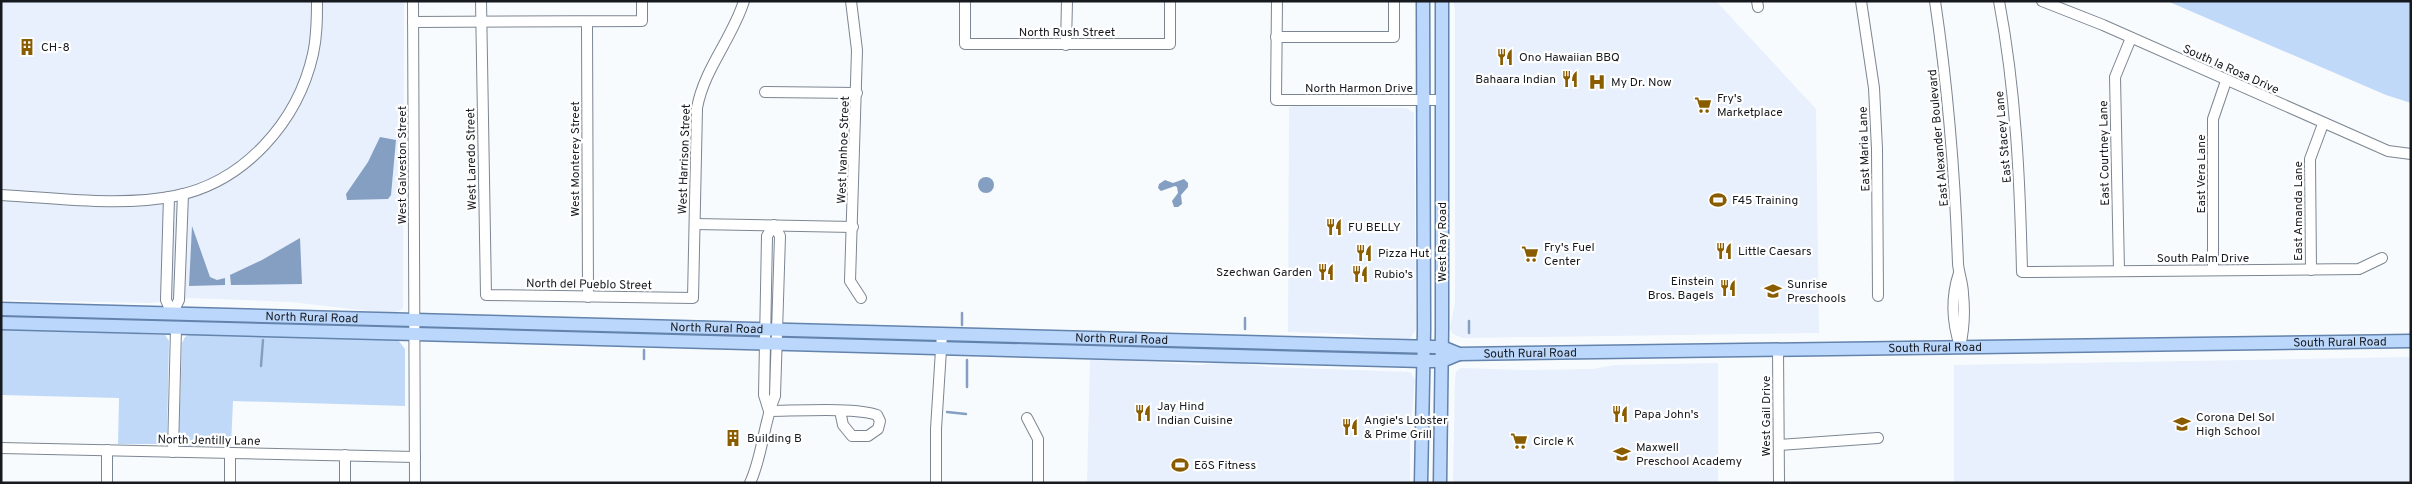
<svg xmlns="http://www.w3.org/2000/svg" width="2412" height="484" viewBox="0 0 2412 484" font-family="Overpass,sans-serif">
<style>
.built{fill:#e7f0fc}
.green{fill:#c0d9f8}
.water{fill:#849fc1}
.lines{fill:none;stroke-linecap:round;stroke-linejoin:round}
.stream{stroke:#849fc1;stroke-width:2.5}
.minor-casing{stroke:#7c8692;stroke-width:12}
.major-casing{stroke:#6383ac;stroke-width:15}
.minor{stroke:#fff;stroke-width:10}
.major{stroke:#bbd7fb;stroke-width:12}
.labels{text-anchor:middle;stroke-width:4.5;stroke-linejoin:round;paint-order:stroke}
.street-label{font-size:12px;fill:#16191e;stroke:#fff}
.poi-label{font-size:12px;fill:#16191e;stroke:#fff;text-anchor:start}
</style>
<rect width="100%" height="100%" fill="#f8fbfd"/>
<!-- built -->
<g class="built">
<path d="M1 1H404L403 308 395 314 291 302 190 298 152 303 1 300Z"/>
<path d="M1453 1H1716L1816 109 1819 333 1462 338 1453 334 1450 328 1455 303V10Z"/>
<path d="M1296 106 1406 108 1414 113 1416 329 1410 339 1404 341 1349 334 1288 332 1289 107Z"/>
<path d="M2411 357V483H1954V365Z"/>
<path d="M1090 358 1200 365 1227 361 1267 367 1410 372 1415 380 1410 434V483H1087Z"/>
<path d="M1718 363V483H1453L1455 378 1456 372 1461 368 1524 370 1593 369 1615 365Z"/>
</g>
<!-- green -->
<g class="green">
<path d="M2167 1H2411V103L2386 95Z"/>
<path d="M1 329 165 335 169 341 167 435 164 442 159 444H118L119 398 1 395Z"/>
<path d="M190 334 398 340 405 349V406L233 401 231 446H186L182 444 179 439 182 343 185 337Z"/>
</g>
<!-- water -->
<g class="water">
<path d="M380 137 396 140 391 195 388 199 347 200 346 194 368 162Z"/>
<circle cx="986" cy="185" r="8"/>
<path d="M1184 179 1188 183V187L1181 195 1182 204 1178 207H1174L1172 201 1178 193 1177 187 1175 186 1161 191 1158 188 1159 184 1165 180 1173 183Z"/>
<path d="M192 226 210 277 217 280 225 278V285L189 286Z"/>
<path d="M300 238 302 284 231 285 230 275 262 260Z"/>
</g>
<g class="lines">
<!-- stream -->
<g class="stream">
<path d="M962 325V313"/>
<path d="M1245 329V318"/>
<path d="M1469 333V321"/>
<path d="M644 359V350"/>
<path d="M261 366 263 340"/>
<path d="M967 387V360"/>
<path d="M947 412 966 414"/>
<path d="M1396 436 1407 437"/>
</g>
<!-- minor casing -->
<g class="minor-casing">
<g id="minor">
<path d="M413 1 415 483"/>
<path d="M481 1 486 295 693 298 697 108C704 69 732 39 744 1"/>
<path d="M851 1 857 50 850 281 861 298"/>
<path d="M965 1V44H1170V1"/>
<path d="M1277 1 1276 100H1442"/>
<path d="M1757 1 1758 7"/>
<path d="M1861 1 1874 88 1877 149 1878 296"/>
<path d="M1935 1C1948 89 1955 175 1958 264 1959 274 1963 284 1963 294 1965 312 1964 329 1960 347"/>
<path d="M1999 1C2016 91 2020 181 2022 272L2359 269 2382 258"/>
<path d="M2042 1 2103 25 2388 151 2411 154"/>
<path d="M413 22 642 21V1"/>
<path d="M587 22 588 297"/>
<path d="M1276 37H1394V1"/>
<path d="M1066 45 1067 1"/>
<path d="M765 92 857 93"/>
<path d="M1 195C57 198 121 207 175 196 245 182 298 121 313 54 317 36 317 19 317 1"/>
<path d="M169 197 166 300 172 314"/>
<path d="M695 224 853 227"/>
<path d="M2213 270V119L2226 81"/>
<path d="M2311 270 2310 159 2323 124"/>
<path d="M2119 271 2115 77 2131 38"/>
<path d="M1959 273C1951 297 1952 322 1960 346"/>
<path d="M172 314 179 300 183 194"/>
<path d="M1778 350 1779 483"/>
<path d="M769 411C793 411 857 407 877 415L880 421 878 429 868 436H852L843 425 840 411"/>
<path d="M1027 418 1038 439V483"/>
<path d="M1779 445 1878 438"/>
<path d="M1 448 415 457"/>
<path d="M173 452 176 328"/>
<path d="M345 455V483"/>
<path d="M107 483V450"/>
<path d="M230 483V453"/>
<path d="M750 483C763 455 763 424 775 396L780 236 774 225 767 236 764 395 769 411"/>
<path d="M936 483V429L942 334"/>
</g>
</g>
<!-- major casing -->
<g class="major-casing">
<g id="major">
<path id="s1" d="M1 309 1434 347H1442L1459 354 2411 341"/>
<path d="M1 323 1423 361H1442L1459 354"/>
<path d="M1421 483 1424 330 1423 1"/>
<path d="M1440 483 1442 329V1"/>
</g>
</g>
<!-- minor -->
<use href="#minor" class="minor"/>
<!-- major -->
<use href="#major" class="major"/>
</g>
<!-- icons -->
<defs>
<g id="building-bare" transform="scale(1.35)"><path d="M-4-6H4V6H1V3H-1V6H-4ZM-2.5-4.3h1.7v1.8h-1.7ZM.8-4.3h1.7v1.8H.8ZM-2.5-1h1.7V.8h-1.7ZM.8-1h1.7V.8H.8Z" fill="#8a5c00" stroke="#fff" stroke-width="2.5" paint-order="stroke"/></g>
<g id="restaurant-bare" transform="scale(1.35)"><path d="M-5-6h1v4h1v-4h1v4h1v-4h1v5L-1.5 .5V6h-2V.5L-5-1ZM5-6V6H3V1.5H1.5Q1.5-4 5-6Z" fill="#8a5c00" stroke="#fff" stroke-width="2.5" paint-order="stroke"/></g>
<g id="hospital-bare" transform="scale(1.35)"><path d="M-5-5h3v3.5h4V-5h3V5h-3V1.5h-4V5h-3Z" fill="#8a5c00" stroke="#fff" stroke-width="2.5" paint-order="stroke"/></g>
<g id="supermarket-bare" transform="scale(1.35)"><path d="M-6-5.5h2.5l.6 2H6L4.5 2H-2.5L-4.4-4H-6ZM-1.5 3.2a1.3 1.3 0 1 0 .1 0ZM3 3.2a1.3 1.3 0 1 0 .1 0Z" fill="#8a5c00" stroke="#fff" stroke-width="2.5" paint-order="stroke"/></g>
<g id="stadium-bare" transform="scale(1.35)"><path d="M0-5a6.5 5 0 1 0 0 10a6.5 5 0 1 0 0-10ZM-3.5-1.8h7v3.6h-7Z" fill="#8a5c00" stroke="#fff" stroke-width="2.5" paint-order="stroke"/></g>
<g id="school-bare" transform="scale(1.35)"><path d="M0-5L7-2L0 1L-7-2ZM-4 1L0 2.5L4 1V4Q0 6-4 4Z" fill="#8a5c00" stroke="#fff" stroke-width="2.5" paint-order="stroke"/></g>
</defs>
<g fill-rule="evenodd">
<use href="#building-bare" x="27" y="47"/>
<use href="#restaurant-bare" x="1505" y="57"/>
<use href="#restaurant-bare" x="1570" y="79"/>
<use href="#hospital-bare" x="1597" y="82"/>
<use href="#supermarket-bare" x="1703" y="105"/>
<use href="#stadium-bare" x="1718" y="200"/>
<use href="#restaurant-bare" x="1334" y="227"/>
<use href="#restaurant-bare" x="1724" y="251"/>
<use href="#restaurant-bare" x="1364" y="253"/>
<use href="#supermarket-bare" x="1530" y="254"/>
<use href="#restaurant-bare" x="1326" y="272"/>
<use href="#restaurant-bare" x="1360" y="274"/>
<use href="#restaurant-bare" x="1728" y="288"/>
<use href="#school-bare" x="1773" y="291"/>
<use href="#restaurant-bare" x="1143" y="413"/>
<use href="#restaurant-bare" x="1620" y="414"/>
<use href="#school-bare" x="2182" y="424"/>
<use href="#restaurant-bare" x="1350" y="427"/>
<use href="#building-bare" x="733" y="438"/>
<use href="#supermarket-bare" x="1519" y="441"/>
<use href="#school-bare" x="1622" y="454"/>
<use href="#stadium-bare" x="1180" y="465"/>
</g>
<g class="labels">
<!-- street labels -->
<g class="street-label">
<text x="1067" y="36">North Rush Street</text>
<text transform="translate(2231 69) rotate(24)" y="4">South la Rosa Drive</text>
<text x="1359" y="92">North Harmon Drive</text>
<text transform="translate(2003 137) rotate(-95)" y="4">East Stacey Lane</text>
<text transform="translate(1938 138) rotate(-95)" y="4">East Alexander Boulevard</text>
<text transform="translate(1864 149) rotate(-92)" y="4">East Maria Lane</text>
<text transform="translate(843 150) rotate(-88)" y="4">West Ivanhoe Street</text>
<text transform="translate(2104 153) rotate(-91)" y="4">East Courtney Lane</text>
<text transform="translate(471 159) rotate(-91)" y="4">West Laredo Street</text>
<text transform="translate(575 159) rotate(-90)" y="4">West Monterey Street</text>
<text transform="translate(684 159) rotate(-88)" y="4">West Harrison Street</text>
<text transform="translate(402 165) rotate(-90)" y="4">West Galveston Street</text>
<text transform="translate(2201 174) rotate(-90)" y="4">East Vera Lane</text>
<text transform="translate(2298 211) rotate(-90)" y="4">East Amanda Lane</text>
<text transform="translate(1442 242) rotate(-90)" y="4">West Ray Road</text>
<text x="2203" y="262">South Palm Drive</text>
<text transform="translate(589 284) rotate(1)" y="4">North del Pueblo Street</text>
<text dy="4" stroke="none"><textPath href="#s1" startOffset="311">North Rural Road</textPath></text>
<text dy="4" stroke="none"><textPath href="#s1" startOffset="716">North Rural Road</textPath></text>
<text dy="4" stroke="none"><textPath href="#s1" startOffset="1121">North Rural Road</textPath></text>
<text dy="4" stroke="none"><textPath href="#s1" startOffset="2341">South Rural Road</textPath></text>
<text dy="4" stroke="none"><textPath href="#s1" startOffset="1936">South Rural Road</textPath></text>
<text dy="4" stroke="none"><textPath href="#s1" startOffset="1531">South Rural Road</textPath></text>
<text transform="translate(1766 416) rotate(-90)" y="4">West Gail Drive</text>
<text transform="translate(209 440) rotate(1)" y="4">North Jentilly Lane</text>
</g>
<!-- poi labels -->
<g class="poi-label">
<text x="41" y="51">CH-8</text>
<text x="1519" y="61">Ono Hawaiian BBQ</text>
<text x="1556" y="83" text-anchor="end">Bahaara Indian</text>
<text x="1611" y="86">My Dr. Now</text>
<text x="1717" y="102">Fry's<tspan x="1717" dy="14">Marketplace</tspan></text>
<text x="1732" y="204">F45 Training</text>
<text x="1348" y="231">FU BELLY</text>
<text x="1544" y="251">Fry's Fuel<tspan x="1544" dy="14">Center</tspan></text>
<text x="1738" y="255">Little Caesars</text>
<text x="1378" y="257">Pizza Hut</text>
<text x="1312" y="276" text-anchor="end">Szechwan Garden</text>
<text x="1374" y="278">Rubio's</text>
<text x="1714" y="285" text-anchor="end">Einstein<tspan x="1714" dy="14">Bros. Bagels</tspan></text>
<text x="1787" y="288">Sunrise<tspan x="1787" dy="14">Preschools</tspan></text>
<text x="1157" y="410">Jay Hind<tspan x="1157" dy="14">Indian Cuisine</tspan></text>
<text x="1634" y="418">Papa John's</text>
<text x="2196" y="421">Corona Del Sol<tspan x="2196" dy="14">High School</tspan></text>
<text x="1364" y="424">Angie's Lobster<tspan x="1364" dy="14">&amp; Prime Grill</tspan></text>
<text x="747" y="442">Building B</text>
<text x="1533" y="445">Circle K</text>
<text x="1636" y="451">Maxwell<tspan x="1636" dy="14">Preschool Academy</tspan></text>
<text x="1194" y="469">EōS Fitness</text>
</g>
</g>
<!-- border -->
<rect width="2412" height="484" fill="none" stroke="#16191e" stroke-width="5"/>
</svg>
